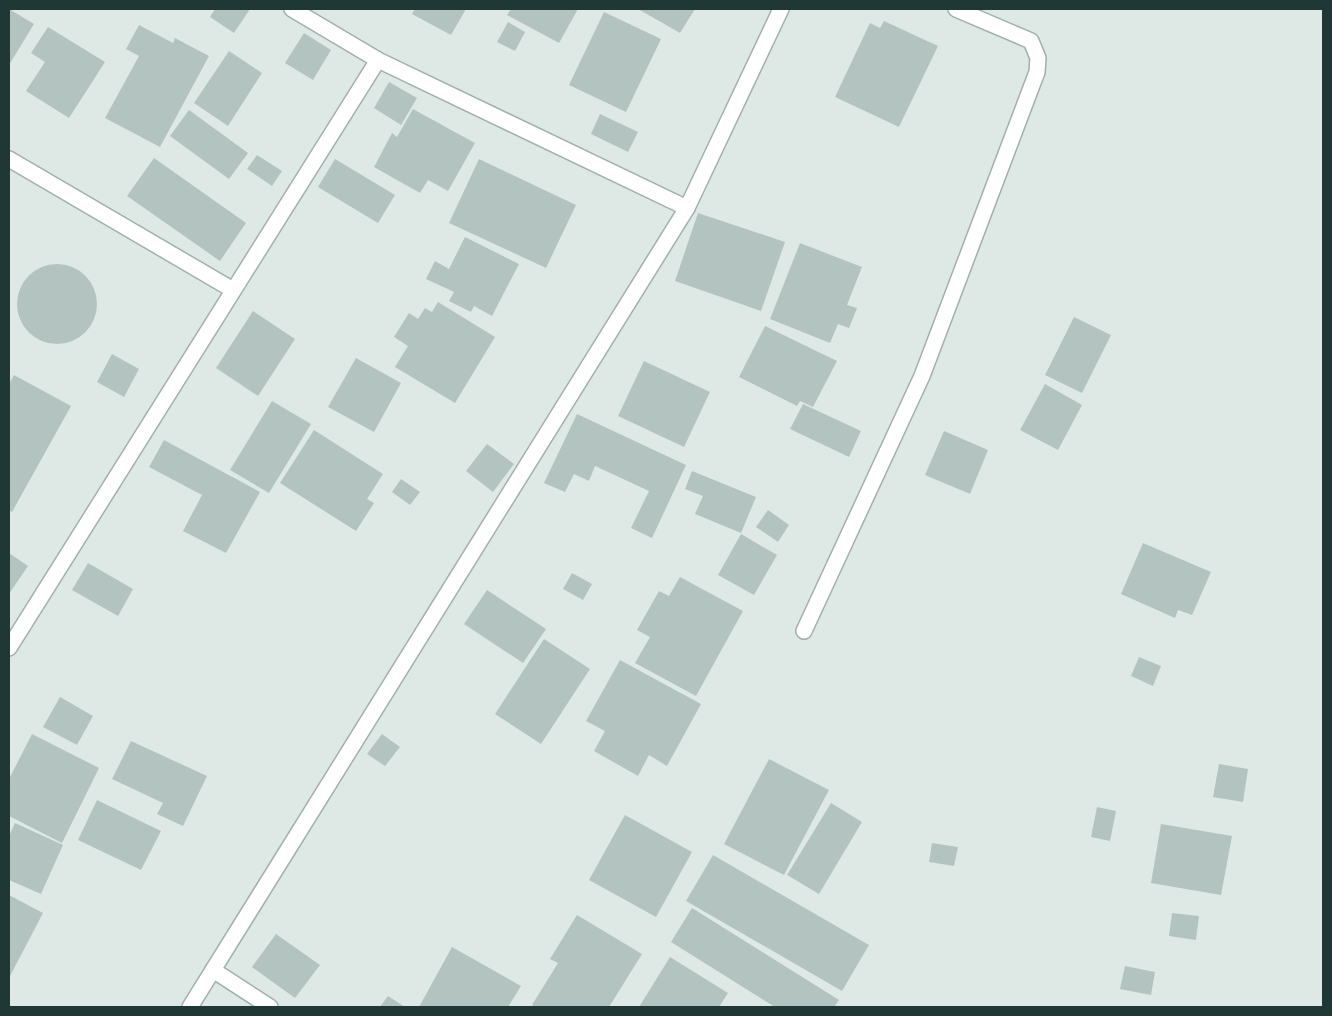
<svg xmlns="http://www.w3.org/2000/svg" width="1332" height="1016" viewBox="0 0 1332 1016" font-family="Poppins,sans-serif">
<style>
.building{fill:#b3c4c0}
.lines{fill:none;stroke-linecap:round;stroke-linejoin:round}
.street-casing{stroke:#a1b0ae;stroke-width:18}
.street{stroke:#fff;stroke-width:15}
</style>
<rect width="100%" height="100%" fill="#dee9e6"/>
<!-- building -->
<g class="building">
<path d="M9 9 34 24 9 65Z"/>
<path d="M215 9H250L234 33 210 17Z"/>
<path d="M415 9H466L451 35 412 14Z"/>
<path d="M511 9H578L559 43 507 15Z"/>
<path d="M638 9H695L680 33Z"/>
<path d="M604 12 661 39 626 112 569 85Z"/>
<path d="M884 21 938 46 899 127 835 97 870 23 880 28Z"/>
<path d="M508 22 525 32 515 51 497 42Z"/>
<path d="M139 25 173 43 175 38 209 56 160 147 105 118 139 56 126 49Z"/>
<path d="M48 27 105 62 69 118 26 91 45 62 31 53Z"/>
<path d="M304 33 331 50 313 80 285 63Z"/>
<path d="M229 51 262 73 228 126 194 103Z"/>
<path d="M389 82 417 98 401 125 374 108Z"/>
<path d="M413 109 475 143 448 191 428 180 420 193 374 167 392 133 397 137Z"/>
<path d="M189 110 248 153 229 179 170 136Z"/>
<path d="M600 114 638 132 628 152 591 134Z"/>
<path d="M257 155 282 171 272 186 247 169Z"/>
<path d="M154 158 246 223 220 261 127 196Z"/>
<path d="M335 159 395 195 378 223 318 187Z"/>
<path d="M479 159 576 205 546 268 449 223Z"/>
<path d="M698 213 785 242 761 311 675 281Z"/>
<path d="M465 237 519 264 492 316 474 306 471 312 449 301 454 292 426 279 435 261 449 269Z"/>
<path d="M800 243 862 267 847 305 857 308 849 328 838 324 830 343 770 319Z"/>
<circle cx="57" cy="304" r="40"/>
<path d="M438 302 495 337 455 403 395 367 408 346 394 337 409 313 418 319 425 308 432 312Z"/>
<path d="M253 311 295 339 258 396 216 368Z"/>
<path d="M1074 317 1111 335 1082 393 1045 375Z"/>
<path d="M765 326 837 361 813 407 800 401 797 406 739 377Z"/>
<path d="M112 354 139 369 124 397 97 382Z"/>
<path d="M356 358 401 383 374 432 328 407Z"/>
<path d="M644 361 710 392 684 447 618 416Z"/>
<path d="M14 375 71 406 12 512 9 510V384Z"/>
<path d="M1045 384 1082 405 1058 450 1020 430Z"/>
<path d="M272 401 311 424 269 493 230 470Z"/>
<path d="M803 404 861 431 849 457 790 429Z"/>
<path d="M577 414 686 465 652 538 631 528 649 491 595 466 589 481 574 474 565 492 544 483Z"/>
<path d="M314 430 383 474 367 499 374 503 356 531 280 483Z"/>
<path d="M944 431 988 450 970 494 925 475Z"/>
<path d="M164 440 260 492 226 553 183 531 202 495 149 467Z"/>
<path d="M487 444 514 464 493 492 466 471Z"/>
<path d="M692 471 756 497 741 533 695 514 703 496 685 489Z"/>
<path d="M401 479 420 492 410 505 392 492Z"/>
<path d="M768 510 789 525 778 542 756 527Z"/>
<path d="M741 534 777 555 754 595 718 575Z"/>
<path d="M1143 543 1211 572 1192 615 1178 610 1175 618 1121 594Z"/>
<path d="M9 553 28 566 9 594Z"/>
<path d="M88 563 133 589 118 616 72 590Z"/>
<path d="M572 573 592 584 583 600 563 589Z"/>
<path d="M680 577 743 611 696 696 635 663 650 637 637 630 659 591 669 596Z"/>
<path d="M487 590 546 629 523 663 464 624Z"/>
<path d="M544 639 590 669 541 744 495 714Z"/>
<path d="M1139 657 1161 666 1153 686 1131 676Z"/>
<path d="M620 660 701 704 667 766 649 755 638 776 594 751 605 731 586 721Z"/>
<path d="M60 697 93 716 77 745 43 727Z"/>
<path d="M32 734 99 768 62 843 9 816V779Z"/>
<path d="M382 734 400 747 385 766 367 754Z"/>
<path d="M131 741 207 776 183 826 157 814 163 803 112 779Z"/>
<path d="M769 759 829 790 784 875 724 844Z"/>
<path d="M1219 764 1248 769 1243 802 1213 797Z"/>
<path d="M97 800 161 831 141 870 78 840Z"/>
<path d="M831 803 862 822 819 894 787 875Z"/>
<path d="M1097 807 1116 811 1110 841 1091 837Z"/>
<path d="M625 815 692 852 656 917 589 880Z"/>
<path d="M15 823 63 845 41 894 9 880V836Z"/>
<path d="M1161 824 1232 836 1221 895 1151 883Z"/>
<path d="M932 843 958 847 954 866 929 862Z"/>
<path d="M713 855 869 945 842 991 686 901Z"/>
<path d="M9 895 43 913 9 978Z"/>
<path d="M692 908 839 1000 834 1007H775L671 942Z"/>
<path d="M1172 913 1199 916 1196 940 1169 936Z"/>
<path d="M577 915 642 954 609 1007H535L532 1005 558 963 550 959Z"/>
<path d="M276 934 320 965 295 998 252 967Z"/>
<path d="M452 947 521 986 508 1007H419Z"/>
<path d="M670 957 728 993 719 1007H639Z"/>
<path d="M1125 966 1155 972 1151 995 1120 989Z"/>
<path d="M388 996 405 1007H380Z"/>
</g>
<g class="lines">
<!-- street casing -->
<g class="street-casing">
<g id="street">
<path d="M292 9 378 60 687 208"/>
<path d="M9 159 233 290"/>
<path d="M804 631 922 376 1037 72 1038 58 1031 41 956 9"/>
<path d="M9 648 378 60"/>
<path d="M213 970 270 1007"/>
<path d="M190 1007 687 208 781 9"/>
</g>
</g>
<!-- street -->
<use href="#street" class="street"/>
</g>
<!-- border -->
<rect width="1332" height="1016" fill="none" stroke="#1f3836" stroke-width="20"/>
</svg>
